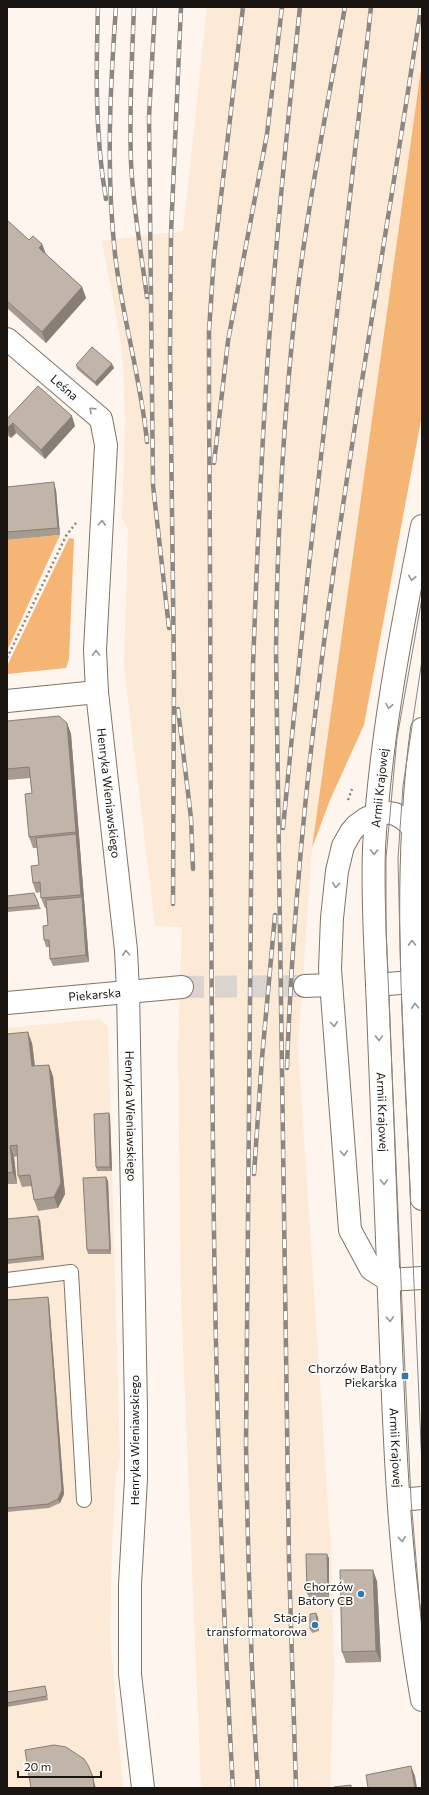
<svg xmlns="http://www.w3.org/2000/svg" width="429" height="1795" viewBox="0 0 429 1795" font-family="Commissioner,sans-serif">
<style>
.built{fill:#fce9d6}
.green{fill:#f5b675}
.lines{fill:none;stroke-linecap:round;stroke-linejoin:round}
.tertiary-tunnel{stroke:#dbd3cd;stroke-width:22;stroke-dasharray:22 11;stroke-linecap:butt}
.service-casing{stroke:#807468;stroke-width:16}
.minor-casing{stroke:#807468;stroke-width:24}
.tertiary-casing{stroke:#807468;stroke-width:24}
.path{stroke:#89827d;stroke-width:2.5;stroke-dasharray:2 3;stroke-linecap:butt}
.service{stroke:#fff;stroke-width:14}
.minor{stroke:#fff;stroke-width:22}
.tertiary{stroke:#fff;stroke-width:22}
.tram{stroke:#8c8680;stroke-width:1}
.rail-casing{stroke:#8c8680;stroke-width:4.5}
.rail{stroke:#fff;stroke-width:3;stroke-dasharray:9;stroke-linecap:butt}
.wall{fill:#a69b90}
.shaded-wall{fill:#877e76}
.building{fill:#c1b4a8;stroke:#877e76}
.oneway{stroke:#989694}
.poi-dot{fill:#3477ad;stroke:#fff;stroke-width:1.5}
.labels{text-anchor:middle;stroke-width:3.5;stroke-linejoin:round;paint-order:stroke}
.street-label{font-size:12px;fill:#1a1511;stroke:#fff}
.poi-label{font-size:12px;fill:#1a1511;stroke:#fff;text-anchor:end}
</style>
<rect width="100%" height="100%" fill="#fdf5ee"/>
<!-- built -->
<g class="built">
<path d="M207 7H422V62L312 848 298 1046 331 1551 334 1669 330 1788H201L181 1298 178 1048 182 927 155 926 124 667 128 529 122 518 125 422 123 364 120 336 102 241 183 231Z"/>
<path d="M99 1019 108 1027 120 1459 116 1476 112 1546 110 1635 123 1788H7V1028Z"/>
</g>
<!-- green -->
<g class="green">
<path d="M422 62V415L364 725 330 800 312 848Z"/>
<path d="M60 535 7 651V540Z"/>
<path d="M69 538 74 539 69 659 66 668 7 674V666Z"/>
</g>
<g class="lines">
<!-- tertiary-tunnel -->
<path class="tertiary-tunnel" d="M182 987 305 986"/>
<!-- service casing -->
<g class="service-casing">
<path id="service" d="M7 1280 71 1272 84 1500"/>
</g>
<!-- minor casing -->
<g class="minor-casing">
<g id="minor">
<path id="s1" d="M7 339 101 419 106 445 95 650 97 692 126 950 128 991 136 1408V1479L130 1585V1674L143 1788"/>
<path d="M7 701 97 692"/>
<path d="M377 985 422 981"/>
<path d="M399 1500 422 1498"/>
</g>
</g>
<!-- tertiary casing -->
<g class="tertiary-casing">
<g id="tertiary">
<path id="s2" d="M422 526C401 632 380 739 374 848 372 902 376 955 378 1008 381 1085 384 1162 387 1239 393 1393 395 1549 422 1700"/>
<path d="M422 729C401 884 416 1043 422 1199"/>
<path d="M413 828 404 819 395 814 384 812 367 818 356 826 351 832 343 846 337 871 332 918 330 969 350 1230 371 1269 388 1280 422 1278"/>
<path d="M305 986 331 985"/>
<path id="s3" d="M7 1003 182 987"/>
</g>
</g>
<!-- path -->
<g class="path">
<path d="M7 658 66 536 76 523"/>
<path d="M348 800 352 789"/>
</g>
<!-- service -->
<use href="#service" class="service"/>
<!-- minor -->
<use href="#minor" class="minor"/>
<!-- tertiary -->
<use href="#tertiary" class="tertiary"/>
<!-- tram -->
<g class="tram">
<path d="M422 598 397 738 386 858V931L403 1328 411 1499 422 1631"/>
<path d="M422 660 403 786 398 858 401 984 422 1467"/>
</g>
<!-- rail casing -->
<g class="rail-casing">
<g id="rail">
<path d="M98 7C96 71 95 136 106 199"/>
<path d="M116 7C110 90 106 172 115 254 122 317 141 379 147 442"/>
<path d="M134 7C132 59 129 110 131 162 133 207 141 252 147 297"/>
<path d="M155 7 149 117 153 485 169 628"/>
<path d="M214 463 228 341 267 134 282 7"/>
<path d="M178 709 191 818 193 869"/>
<path d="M283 828 307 583 371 7"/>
<path d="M173 904 174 673 170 351 171 233 181 7"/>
<path d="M287 1068C299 711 368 359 421 7"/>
<path d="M254 1174 262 1058 275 915"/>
<path d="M233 1788C206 1329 213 869 209 410V331L214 257 243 7"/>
<path d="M258 1788C251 1674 248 1560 246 1445L253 666C257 557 261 449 269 341 277 229 288 118 300 7"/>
<path d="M296 1788 289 1562 276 650C277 547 282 444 292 341 303 229 325 118 345 7"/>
</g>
</g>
<!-- rail -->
<use href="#rail" class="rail"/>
</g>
<!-- wall -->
<g class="wall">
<path d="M7 220 29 240 42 244 46 254 82 287 86 298 46 343 7 308Z"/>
<path d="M112 364 114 368 97 386 77 369 76 365Z"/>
<path d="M7 419 75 426 45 459 16 433 11 438 7 435Z"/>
<path d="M7 487 56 490 60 535 7 540Z"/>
<path d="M7 721 67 723 71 734 89 962 53 966 50 959 49 947H46L44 940 48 925 46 908H45L41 898V892L36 893 33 883 39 865 37 848H33L29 837 32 793 30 778 7 780Z"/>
<path d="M7 896 39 905 41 909 7 912Z"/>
<path d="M7 1034 32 1043 35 1066 53 1076 65 1194 58 1208 38 1211 34 1200 32 1186 22 1187 18 1176V1156L14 1157 17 1184H7Z"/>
<path d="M109 1113 110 1117 112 1171H97L96 1167Z"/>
<path d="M106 1177 108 1181 111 1254H88L87 1250Z"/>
<path d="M7 1219 40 1220 44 1260 7 1264Z"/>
<path d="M48 1297 49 1301 64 1494 60 1503 49 1508 7 1512V1300Z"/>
<path d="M329 1558V1597H309L307 1593Z"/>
<path d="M377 1581 381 1662 346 1663 342 1652Z"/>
<path d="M318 1617 319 1631 312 1633 310 1629Z"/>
<path d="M45 1686 46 1690 48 1700 7 1707V1692Z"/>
</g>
<!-- shaded-wall -->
<g class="shaded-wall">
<path d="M42 244 46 255 39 248Z"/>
<path d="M82 287 86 298 46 343 42 332Z"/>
<path d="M112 364 114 368 97 386 95 382Z"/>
<path d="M72 416 75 426 45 459 41 450Z"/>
<path d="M13 423 16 433 11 438 7 428Z"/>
<path d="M54 482 56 490 60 535 58 528Z"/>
<path d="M67 723 71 734 89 962 86 955 82 897 81 895Z"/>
<path d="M28 1032 32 1043 36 1077 32 1066Z"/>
<path d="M49 1065 53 1076 65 1194 58 1208 54 1197Z"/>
<path d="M109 1113 110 1117 112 1171 110 1167Z"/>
<path d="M10 1146 14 1157 17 1184 13 1172Z"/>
<path d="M106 1177 108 1181 111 1254 110 1250Z"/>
<path d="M38 1216 40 1220 44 1260 42 1256Z"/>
<path d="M48 1297 49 1301 64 1494 60 1503 58 1499Z"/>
<path d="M327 1554 329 1558V1597L328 1593Z"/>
<path d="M373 1570 377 1581 381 1662 376 1651Z"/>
<path d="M316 1613 318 1617 319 1631 318 1627Z"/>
<path d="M411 1766 415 1776 417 1788H415Z"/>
<path d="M91 1772 95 1785 96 1788H94Z"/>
</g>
<!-- building -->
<g class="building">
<path d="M7 220 29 240 33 236 42 244 39 248 82 287 42 332 7 301Z"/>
<path d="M92 347 112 364 95 382 76 365Z"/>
<path d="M38 386 72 416 41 450 13 423 7 428V419Z"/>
<path d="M54 482 58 528 7 532V487Z"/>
<path d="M59 716 67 723 76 832 29 837 25 794 32 793 29 767 7 769V721Z"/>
<path d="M76 834 81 895 41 898 40 882 33 883 31 866 39 865 36 838Z"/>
<path d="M34 893 39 905 7 908V896Z"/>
<path d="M82 897 86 955 50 959 49 940H44L43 926 48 925 46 900Z"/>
<path d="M28 1032 32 1066 49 1065 61 1183 54 1197 34 1200 30 1175 18 1176 17 1145 10 1146 13 1172 7 1173V1034Z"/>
<path d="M109 1113 110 1167H96L94 1114Z"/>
<path d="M106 1177 110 1250H87L83 1178Z"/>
<path d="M38 1216 42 1256 7 1260V1219Z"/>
<path d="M48 1297 62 1490 58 1499 48 1504 7 1508V1300Z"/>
<path d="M306 1554H327L328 1593H307Z"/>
<path d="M340 1570H373L376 1651 342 1652Z"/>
<path d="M316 1613 318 1627 310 1629V1614Z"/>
<path d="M45 1686 47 1696 7 1703V1692Z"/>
<path d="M54 1745 66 1747 84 1759 88 1765 93 1777 94 1788H31L25 1750Z"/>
<path d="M411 1766 415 1788H368L366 1775Z"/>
<path d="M351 1785V1788H334V1787Z"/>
</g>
<!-- one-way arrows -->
<defs><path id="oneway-chevron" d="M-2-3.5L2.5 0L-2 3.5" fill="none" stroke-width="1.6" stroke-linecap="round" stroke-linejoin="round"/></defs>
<g class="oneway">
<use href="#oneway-chevron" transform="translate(92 410) rotate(-136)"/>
<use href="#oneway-chevron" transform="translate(102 523) rotate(-87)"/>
<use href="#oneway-chevron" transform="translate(412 578) rotate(100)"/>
<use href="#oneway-chevron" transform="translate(96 653) rotate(-91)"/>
<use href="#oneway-chevron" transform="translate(389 706) rotate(100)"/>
<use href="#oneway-chevron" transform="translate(374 852) rotate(92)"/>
<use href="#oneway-chevron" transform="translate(336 885) rotate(96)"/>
<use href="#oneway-chevron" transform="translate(412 943) rotate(-91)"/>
<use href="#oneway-chevron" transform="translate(126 953) rotate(-94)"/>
<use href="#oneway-chevron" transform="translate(415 1006) rotate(-93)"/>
<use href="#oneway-chevron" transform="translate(334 1024) rotate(85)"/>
<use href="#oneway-chevron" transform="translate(379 1038) rotate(88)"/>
<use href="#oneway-chevron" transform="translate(344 1153) rotate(85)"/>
<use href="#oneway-chevron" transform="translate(384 1182) rotate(88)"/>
<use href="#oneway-chevron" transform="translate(390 1319) rotate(87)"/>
<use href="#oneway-chevron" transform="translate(402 1539) rotate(84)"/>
</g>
<!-- markers -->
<g class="poi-dot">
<rect x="401" y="1372" width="8" height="8" rx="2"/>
<circle cx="361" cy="1594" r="4"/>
<circle cx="315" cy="1625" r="4"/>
</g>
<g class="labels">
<!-- street labels -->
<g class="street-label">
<text dy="4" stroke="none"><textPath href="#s1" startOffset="75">Leśna</textPath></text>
<text transform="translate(380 788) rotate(-84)" y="4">Armii Krajowej</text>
<text dy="4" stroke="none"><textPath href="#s1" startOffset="499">Henryka Wieniawskiego</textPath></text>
<text dy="4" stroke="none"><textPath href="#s3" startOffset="88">Piekarska</textPath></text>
<text dy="4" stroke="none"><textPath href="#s2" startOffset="590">Armii Krajowej</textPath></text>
<text dy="4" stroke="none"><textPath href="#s1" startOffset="823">Henryka Wieniawskiego</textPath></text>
<text transform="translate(135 1440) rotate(-90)" y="4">Henryka Wieniawskiego</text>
<text dy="4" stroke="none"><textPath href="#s2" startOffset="926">Armii Krajowej</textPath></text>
</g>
<!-- poi labels -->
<g class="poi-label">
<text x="397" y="1373">Chorzów Batory<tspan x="397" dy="14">Piekarska</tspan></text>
<text x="353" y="1591">Chorzów<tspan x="353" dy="14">Batory CB</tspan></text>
<text x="307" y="1622">Stacja<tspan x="307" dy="14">transformatorowa</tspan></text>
</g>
</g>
<!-- border -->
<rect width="429" height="1795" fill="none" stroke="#1a1511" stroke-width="16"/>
<!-- scale -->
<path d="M18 1771v6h83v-6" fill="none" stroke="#1a1511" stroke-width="2"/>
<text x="24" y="1771" font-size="12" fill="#1a1511" stroke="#ffffff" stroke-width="3" paint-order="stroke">20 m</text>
</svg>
